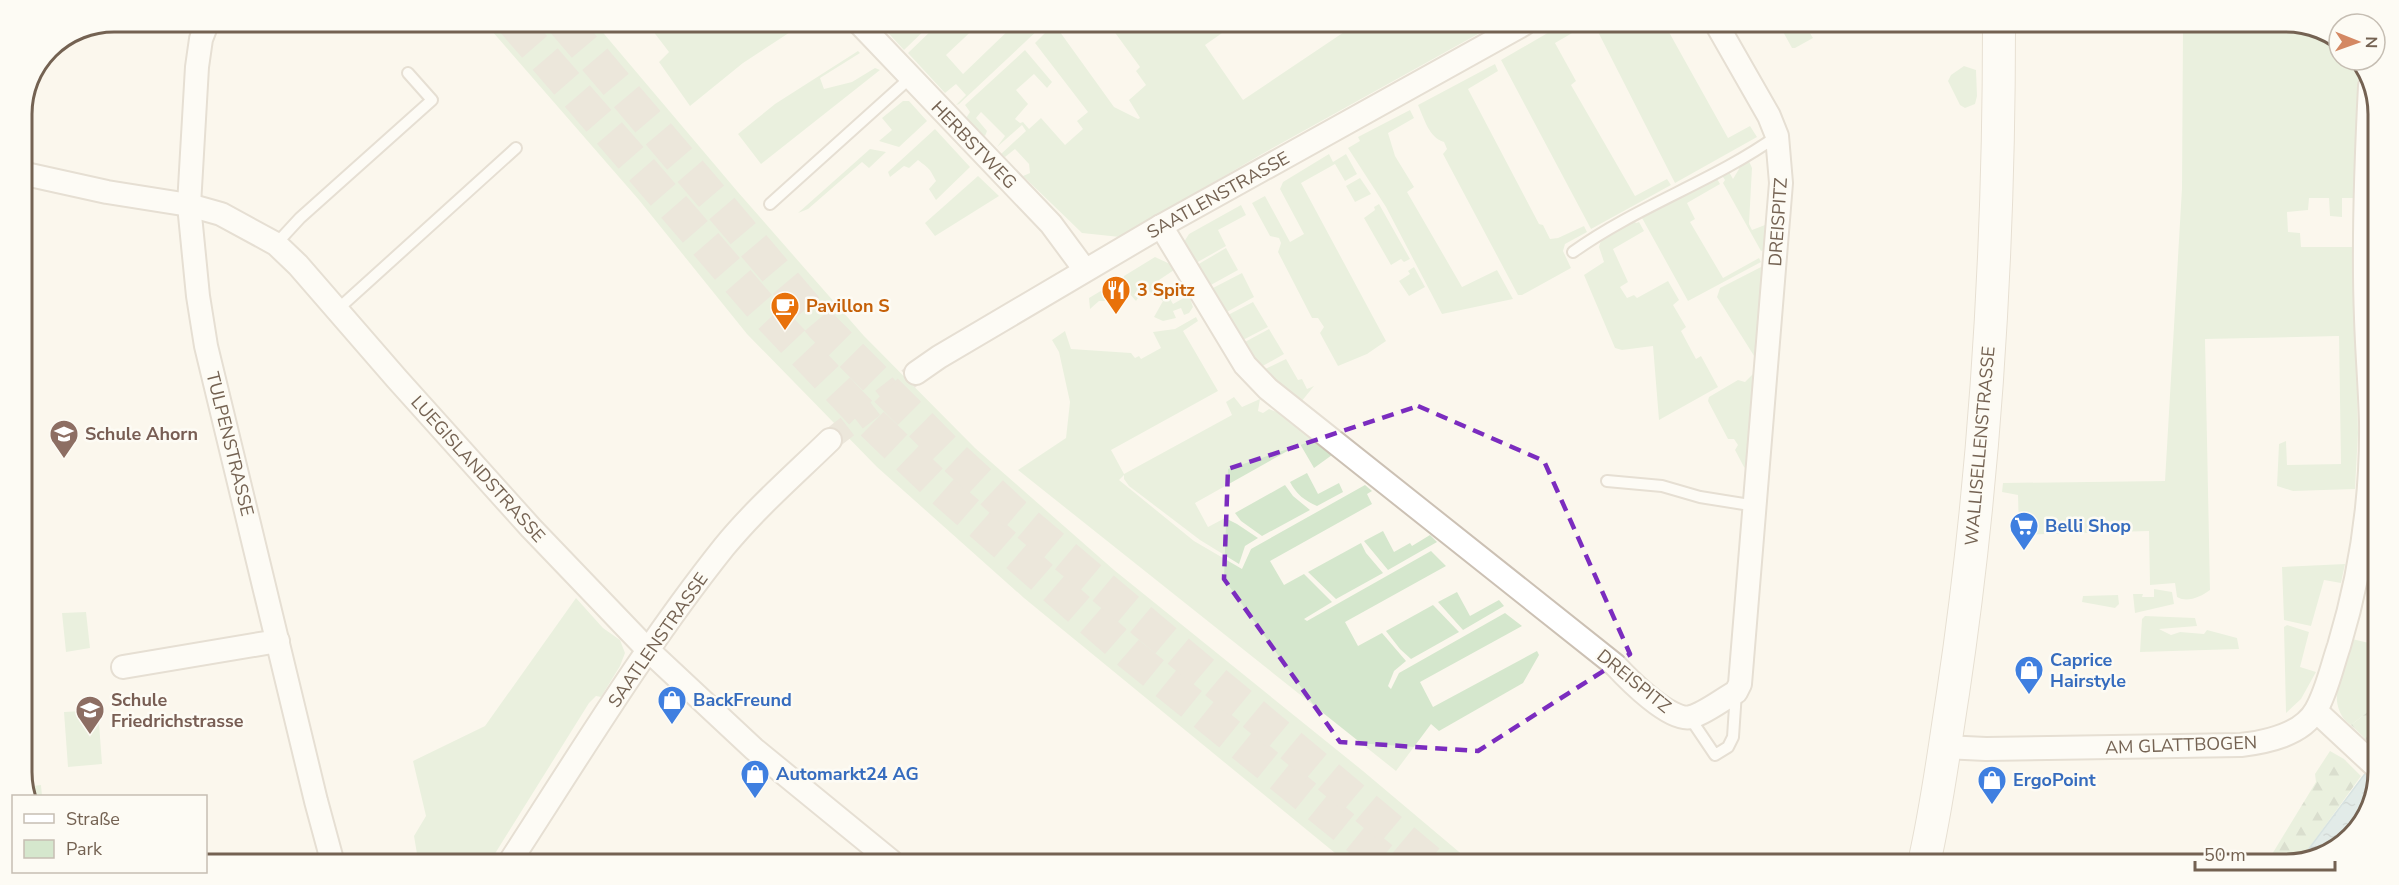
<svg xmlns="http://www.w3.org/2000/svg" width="2399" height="885" viewBox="0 0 2399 885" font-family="'Nunito Sans',sans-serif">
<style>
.green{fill:#d5e7cd}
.forest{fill:url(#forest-firs)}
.water{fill:url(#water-ripples);stroke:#abc9d3;stroke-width:1.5}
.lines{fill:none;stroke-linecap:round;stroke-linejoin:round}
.street-tunnel{stroke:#d9d2c6;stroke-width:22;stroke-dasharray:22 11;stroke-linecap:butt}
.highway-tunnel{stroke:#d9d2c6;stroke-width:33;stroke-dasharray:33 16;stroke-linecap:butt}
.lane-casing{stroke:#ccc1b4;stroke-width:14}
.street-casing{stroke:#ccc1b4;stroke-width:26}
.secondary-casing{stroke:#cec2b2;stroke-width:34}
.lane{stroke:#fff;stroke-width:10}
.street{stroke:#fff;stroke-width:22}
.secondary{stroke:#fff;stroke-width:32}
.marked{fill:none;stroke:#7b2cbf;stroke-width:4.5;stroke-dasharray:12 8;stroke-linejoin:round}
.labels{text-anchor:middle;stroke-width:5;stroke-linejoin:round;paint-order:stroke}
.street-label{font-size:18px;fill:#746252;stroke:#fdfbf4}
.food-label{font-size:18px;font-weight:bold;fill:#c56008;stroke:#fdfbf4;text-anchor:start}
.education-label{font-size:18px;font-weight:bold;fill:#785e54;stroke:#fdfbf4;text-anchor:start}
.shop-label{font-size:18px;font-weight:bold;fill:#366cbe;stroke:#fdfbf4;text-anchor:start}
.rim{fill:none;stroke:#746252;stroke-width:3}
</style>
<defs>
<pattern id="forest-firs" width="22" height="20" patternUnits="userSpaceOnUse" patternTransform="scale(1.5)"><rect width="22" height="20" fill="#d5e7cd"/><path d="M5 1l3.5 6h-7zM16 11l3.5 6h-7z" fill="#b1bfa9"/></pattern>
<pattern id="water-ripples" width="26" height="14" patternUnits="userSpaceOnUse" patternTransform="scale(1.5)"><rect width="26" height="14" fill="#c3dbe3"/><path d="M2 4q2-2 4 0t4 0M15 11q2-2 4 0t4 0" fill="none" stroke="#a3b5bb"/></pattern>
</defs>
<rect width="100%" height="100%" fill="#fbf7ed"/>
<!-- green -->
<g class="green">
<path d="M484 22H594L737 191 864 336 975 448 1114 570 1363 771 1471 862H1346L1024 598 877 467 747 334 639 200Z"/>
<path d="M646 22 804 23 743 63 690 106 659 62 669 52Z"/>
<path d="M879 23H932L904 50Z"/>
<path d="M939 23H980L946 55 963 74 1016 23H1036L1040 28 959 104 956 105 966 95 956 84 945 93 908 53Z"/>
<path d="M1055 23H1070L1060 32 1114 107 1138 119 1140 118 1129 100 1146 85 1136 71 1140 67 1108 23 1235 24 1205 45 1243 100 1356 24H1496L1262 154 1120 237 1082 233 1023 176 1030 173 1029 164 1015 149 1005 157 1001 154 1026 131 1022 125 997 147 1005 136 981 112 976 118 987 131 985 136 979 133 966 118 970 112 965 105 1025 50 1052 82 1047 88 1034 74 1016 90 1028 104 1015 119 1020 123 1023 122 1029 129 1041 118 1065 145 1083 129 1077 121 1088 112 1035 43Z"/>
<path d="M1563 24 1586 25 1555 43 1576 81 1571 85 1635 196 1667 179 1671 185 1591 229 1501 60Z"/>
<path d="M1594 24 1665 25 1728 138 1750 126 1757 137 1675 183Z"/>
<path d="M1787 25H1805L1813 38 1795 48H1792L1781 28Z"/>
<path d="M2183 26H2315L2339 43V60H2359L2356 198H2342V217L2330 216 2329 198H2309L2308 210 2287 212 2288 232 2300 233 2301 247H2354L2358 433 2355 489 2293 491 2277 486 2279 444 2286 441 2287 465 2341 464 2339 336 2205 339 2210 590C2201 597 2187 603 2177 597L2175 583 2150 585 2149 531 2019 535 2018 495 2002 492 2003 483 2165 481 2182 188Z"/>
<path d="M858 51 860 53 820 78 824 89 852 82 875 68 880 70 761 164 738 134 775 104Z"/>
<path d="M1495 64 1498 71 1468 89 1539 224 1543 225 1550 239 1558 238 1584 226 1587 232 1565 244 1563 251 1571 268 1522 295H1518L1443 154 1447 149 1444 142C1429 138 1424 118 1418 105Z"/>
<path d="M1964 66 1976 70 1977 96 1975 104 1965 108 1960 105 1948 81 1951 75Z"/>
<path d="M903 101H909L927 121 899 147 879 141 892 130 882 118Z"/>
<path d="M1410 110 1414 118 1388 133 1395 156 1414 187 1407 192 1462 287 1497 270 1513 299 1442 314 1386 207 1348 148 1360 141 1358 137Z"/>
<path d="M935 129 970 167 936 200 929 189 936 181C929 167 929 169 918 160L909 168 904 166 890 177 888 172Z"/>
<path d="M870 149 886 152 869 168 862 162 808 209 798 213Z"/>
<path d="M1329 154 1333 162 1346 154 1357 174 1345 181 1335 164 1301 183 1386 341 1367 354 1338 366 1320 333 1324 327 1318 318H1312L1278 252 1281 243 1279 238 1270 236 1252 203 1265 196 1290 242 1304 234 1280 189 1283 182Z"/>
<path d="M1748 159 1752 168 1749 224 1752 230 1765 225 1764 250 1761 251 1723 183 1725 180 1721 174 1728 170 1733 179 1739 169 1738 165Z"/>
<path d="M978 176 999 196 935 236 925 223Z"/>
<path d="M1716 177 1720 184 1687 203 1695 219 1690 222 1723 278 1759 258 1761 262 1688 301 1642 218Z"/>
<path d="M1360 178 1371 194 1355 202 1346 186Z"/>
<path d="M1379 204 1410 259 1404 262 1401 259 1391 265 1364 218 1375 210 1374 207Z"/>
<path d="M1241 205 1246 215 1218 230 1226 246 1196 263 1182 245 1189 234Z"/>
<path d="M1634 221 1636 223 1639 222 1644 231 1613 249 1628 282 1620 287 1627 298 1634 295 1637 298 1668 281 1679 300 1673 305 1686 327 1681 331 1696 359 1701 356 1718 387 1659 420 1653 346 1622 350 1615 348 1584 275 1604 262 1599 247 1601 240Z"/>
<path d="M1226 248 1238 270 1209 286 1197 265Z"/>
<path d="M1155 257 1170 264 1174 270 1159 280 1173 304 1189 295 1193 307 1189 313 1184 315 1181 308 1173 311 1176 318 1163 321 1154 317 1163 301 1144 288 1142 291 1139 289 1134 295 1138 298 1136 301 1121 284 1124 276Z"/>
<path d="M1763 266 1756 359 1717 297 1720 288Z"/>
<path d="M1414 267 1425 287 1409 296 1399 281 1410 274 1408 271Z"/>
<path d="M1242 273 1254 297 1225 313 1211 289Z"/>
<path d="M1104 289 1111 298 1110 301H1099L1090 309 1089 298Z"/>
<path d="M1253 302 1268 327 1241 341 1226 316Z"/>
<path d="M1196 317 1198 321 1183 331 1218 391 1111 450 1124 474 1232 415 1226 402 1234 397 1242 407 1260 399 1258 411 1263 413 1269 409 1285 415 1332 455 1314 468 1300 444 1195 503 1208 527 1225 518 1237 524 1258 538 1245 546 1239 564 1200 540 1129 486 1124 479V475L1119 480 1194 541 1242 569 1251 549 1365 485 1372 491 1367 494 1372 504 1270 561 1284 585 1304 574 1332 602 1304 619 1307 621 1431 551 1446 566 1345 622 1358 646 1382 633 1406 661 1394 671 1388 686 1391 689 1399 673 1505 613 1522 626 1420 682 1433 707 1537 651 1539 655 1523 683 1439 731 1431 724 1396 771 1018 470 1066 438 1070 402 1059 352 1052 340 1065 331 1071 349 1131 353 1135 358 1139 356 1141 359 1161 348 1153 332 1175 329Z"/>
<path d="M1269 329 1284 354 1261 367 1243 343Z"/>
<path d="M1286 359 1298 380 1302 379 1307 389 1314 386 1301 402 1263 370Z"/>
<path d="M1754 373 1747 469 1744 467 1735 450 1738 445 1734 439H1728L1708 401 1709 397 1738 380 1745 382Z"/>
<path d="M1307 473 1318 494 1339 483 1343 492 1317 506C1305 501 1296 494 1290 482Z"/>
<path d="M1285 485 1293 496 1310 510 1262 536 1241 521 1235 513Z"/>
<path d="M1383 531 1394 552 1410 543 1412 546 1430 535 1437 542 1388 570 1364 541Z"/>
<path d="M1361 543 1366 553 1383 573 1336 599 1308 572Z"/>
<path d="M2345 564 2341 583 2324 580 2311 626 2284 620 2282 567Z"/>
<path d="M2154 589 2172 592 2174 604 2135 613 2133 594H2143L2142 597H2154Z"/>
<path d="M1457 592 1470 616 1499 600 1504 606 1463 630 1438 602Z"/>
<path d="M2118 595 2119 604 2115 608 2082 602 2083 596Z"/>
<path d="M576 598 603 628 620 640 625 653 620 666 601 697 596 696 589 703 491 860H418L414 836 426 816 413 761 485 726Z"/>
<path d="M1433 605 1459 632 1411 659 1400 649 1386 631Z"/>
<path d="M86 612 90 648 66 652 62 613Z"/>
<path d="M2145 616 2195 618 2197 626 2159 629 2171 635 2180 632 2204 634 2207 630 2237 638 2239 649 2140 652 2142 619Z"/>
<path d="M2374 623V707L2351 725C2323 705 2344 665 2352 639L2369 643Z"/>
<path d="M2287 625 2309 632 2300 667 2316 672 2301 699 2286 713 2284 627Z"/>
<path d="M98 710 102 764 68 767 64 712Z"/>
<path d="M41 785 42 796H28L25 787Z"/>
</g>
<!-- forest -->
<g class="forest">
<path d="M2374 707 2373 746 2351 725Z"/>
<path d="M2330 751 2344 759 2361 776 2302 858 2286 864H2266L2316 782 2315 774Z"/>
</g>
<!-- water -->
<path class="water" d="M2373 763V801L2341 845 2302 858Z"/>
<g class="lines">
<!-- street-tunnel -->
<path class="street-tunnel" d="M830 440 916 373"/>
<!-- highway-tunnel -->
<g class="highway-tunnel">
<path d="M513 22 765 312 858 410 934 483 1130 654 1387 862"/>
<path d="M563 22 822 326 946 450 1015 514 1085 573 1430 862"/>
</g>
<!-- lane casing -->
<g class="lane-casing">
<g id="lane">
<path d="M770 204 910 78"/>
<path d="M276 244 300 218 432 100 408 73"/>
<path d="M1573 252C1637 206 1714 181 1777 136"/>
<path d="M338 309 516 148"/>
<path d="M1607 481 1662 486 1700 497 1756 506"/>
<path d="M1690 718 1715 755 1728 747 1733 737 1736 692"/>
</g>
</g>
<!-- street casing -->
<g class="street-casing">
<g id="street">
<path d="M208 21 201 39 197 67 189 205 198 296 206 346 316 801 332 860"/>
<path d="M859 23 1051 224 1085 270"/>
<path d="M21 173 107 192 189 205 221 214 276 244 298 265 397 379 531 528 648 650 754 749 891 861"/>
<path d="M1161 226 1245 365 1268 389 1615 665C1628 679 1671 723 1691 717 1704 714 1723 699 1736 692L1740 684 1781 183 1777 136 1769 116 1717 25"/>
<path d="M916 373 939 357 1161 226 1524 24"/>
<path d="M123 667 278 641"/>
<path d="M2316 711 2373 764"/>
<path d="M1944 747 1986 749 2241 745C2266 742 2302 735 2316 710 2327 691 2332 666 2339 646 2361 573 2372 498 2371 422 2370 387 2367 352 2366 318 2363 241 2366 163 2370 86"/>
<path d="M511 860C580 754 645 646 724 547 756 508 794 475 830 440"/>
</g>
</g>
<!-- secondary casing -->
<g class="secondary-casing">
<path id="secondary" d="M1924 863C1937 807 1944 750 1953 693 1986 473 1999 248 1999 25"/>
</g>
<!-- lane -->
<use href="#lane" class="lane"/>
<!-- street -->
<use href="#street" class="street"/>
<!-- secondary -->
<use href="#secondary" class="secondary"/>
</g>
<!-- marked area -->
<path d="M0 0H2399V885H0ZM1418 406 1544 461 1630 654 1478 751 1340 742 1224 579 1228 469Z" fill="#fbf7ed" fill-opacity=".55" fill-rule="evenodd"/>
<path class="marked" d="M1418 406 1544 461 1630 654 1478 751 1340 742 1224 579 1228 469Z"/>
<!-- icons -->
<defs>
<g id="restaurant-pin" transform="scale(1.5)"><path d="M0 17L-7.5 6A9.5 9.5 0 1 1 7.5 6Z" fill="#e8710a" stroke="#fdfbf4"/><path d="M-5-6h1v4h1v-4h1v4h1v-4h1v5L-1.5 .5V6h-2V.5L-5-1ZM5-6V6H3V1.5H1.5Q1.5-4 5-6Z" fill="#fff"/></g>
<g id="cafe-pin" transform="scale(1.5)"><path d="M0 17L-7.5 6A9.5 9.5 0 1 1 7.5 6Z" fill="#e8710a" stroke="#fdfbf4"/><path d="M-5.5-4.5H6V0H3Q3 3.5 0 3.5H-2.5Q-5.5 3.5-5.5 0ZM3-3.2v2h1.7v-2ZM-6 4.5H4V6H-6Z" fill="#fff"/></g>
<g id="school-pin" transform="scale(1.5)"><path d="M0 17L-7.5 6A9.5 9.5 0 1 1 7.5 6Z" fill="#8d6e63" stroke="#fdfbf4"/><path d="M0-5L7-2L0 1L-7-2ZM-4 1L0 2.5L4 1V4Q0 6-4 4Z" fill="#fff"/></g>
<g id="supermarket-pin" transform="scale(1.5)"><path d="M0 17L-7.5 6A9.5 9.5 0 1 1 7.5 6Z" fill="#3f7fe0" stroke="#fdfbf4"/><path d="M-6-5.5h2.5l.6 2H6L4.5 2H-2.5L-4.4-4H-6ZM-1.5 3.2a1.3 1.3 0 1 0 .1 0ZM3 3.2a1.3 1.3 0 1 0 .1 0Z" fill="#fff"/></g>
<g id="shop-pin" transform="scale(1.5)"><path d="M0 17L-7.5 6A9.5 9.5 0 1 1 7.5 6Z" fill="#3f7fe0" stroke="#fdfbf4"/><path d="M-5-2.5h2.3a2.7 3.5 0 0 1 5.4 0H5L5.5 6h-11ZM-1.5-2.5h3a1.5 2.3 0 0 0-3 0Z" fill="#fff"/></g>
</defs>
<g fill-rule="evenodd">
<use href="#restaurant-pin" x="1116" y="290"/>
<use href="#cafe-pin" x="785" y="306"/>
<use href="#school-pin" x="64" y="434"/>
<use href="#supermarket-pin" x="2024" y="526"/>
<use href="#shop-pin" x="2029" y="670"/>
<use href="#shop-pin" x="672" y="700"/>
<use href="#school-pin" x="90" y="710"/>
<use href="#shop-pin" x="755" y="774"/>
<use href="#shop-pin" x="1992" y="780"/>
</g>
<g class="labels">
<!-- street labels -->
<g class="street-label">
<text transform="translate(974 145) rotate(46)" y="6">HERBSTWEG</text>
<text transform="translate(1218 195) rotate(-29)" y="6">SAATLENSTRASSE</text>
<text transform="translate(1778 222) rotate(-86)" y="6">DREISPITZ</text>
<text transform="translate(230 444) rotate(76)" y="6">TULPENSTRASSE</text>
<text transform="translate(1980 446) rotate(-85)" y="6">WALLISELLENSTRASSE</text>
<text transform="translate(478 469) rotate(48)" y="6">LUEGISLANDSTRASSE</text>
<text transform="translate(658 640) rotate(-55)" y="6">SAATLENSTRASSE</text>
<text transform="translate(1634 681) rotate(39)" y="6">DREISPITZ</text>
<text transform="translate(2181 745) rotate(-2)" y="6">AM GLATTBOGEN</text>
</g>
<!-- food labels -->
<g class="food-label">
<text x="1137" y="296">3 Spitz</text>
<text x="806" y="312">Pavillon S</text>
</g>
<!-- education labels -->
<g class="education-label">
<text x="85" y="440">Schule Ahorn</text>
<text x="111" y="706">Schule<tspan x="111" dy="21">Friedrichstrasse</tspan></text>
</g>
<!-- shop labels -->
<g class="shop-label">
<text x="2045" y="532">Belli Shop</text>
<text x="2050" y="666">Caprice<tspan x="2050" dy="21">Hairstyle</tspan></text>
<text x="693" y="706">BackFreund</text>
<text x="776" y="780">Automarkt24 AG</text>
<text x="2013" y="786">ErgoPoint</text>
</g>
</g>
<!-- crop -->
<path d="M0 0H2399V885H0ZM114 32H2286A82 82 0 0 1 2368 114V772A82 82 0 0 1 2286 854H114A82 82 0 0 1 32 772V114A82 82 0 0 1 114 32Z" fill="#fdfbf4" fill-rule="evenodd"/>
<path class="rim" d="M114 32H2286A82 82 0 0 1 2368 114V772A82 82 0 0 1 2286 854H114A82 82 0 0 1 32 772V114A82 82 0 0 1 114 32Z"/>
<!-- legend -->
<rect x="12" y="795" width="195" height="78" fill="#fdfbf4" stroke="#c6beb3" stroke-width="1.5"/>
<rect x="24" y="814" width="30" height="9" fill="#ffffff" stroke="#c6beb3" stroke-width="1.5"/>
<text x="66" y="825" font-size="18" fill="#746252">Straße</text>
<rect x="24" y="840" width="30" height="18" fill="#d5e7cd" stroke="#c6beb3" stroke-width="1.5"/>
<text x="66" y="855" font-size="18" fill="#746252">Park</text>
<!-- north arrow -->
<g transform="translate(2357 42) rotate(91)"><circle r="28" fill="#fdfbf4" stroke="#c6beb3" stroke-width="1.5"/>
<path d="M0-4.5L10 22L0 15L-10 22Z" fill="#d48863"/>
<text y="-9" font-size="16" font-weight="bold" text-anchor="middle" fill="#746252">N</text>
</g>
<!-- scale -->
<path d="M2195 861v9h140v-9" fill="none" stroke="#746252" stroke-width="3"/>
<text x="2204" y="861" font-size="18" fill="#746252" stroke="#fdfbf4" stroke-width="4.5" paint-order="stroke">50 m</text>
</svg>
